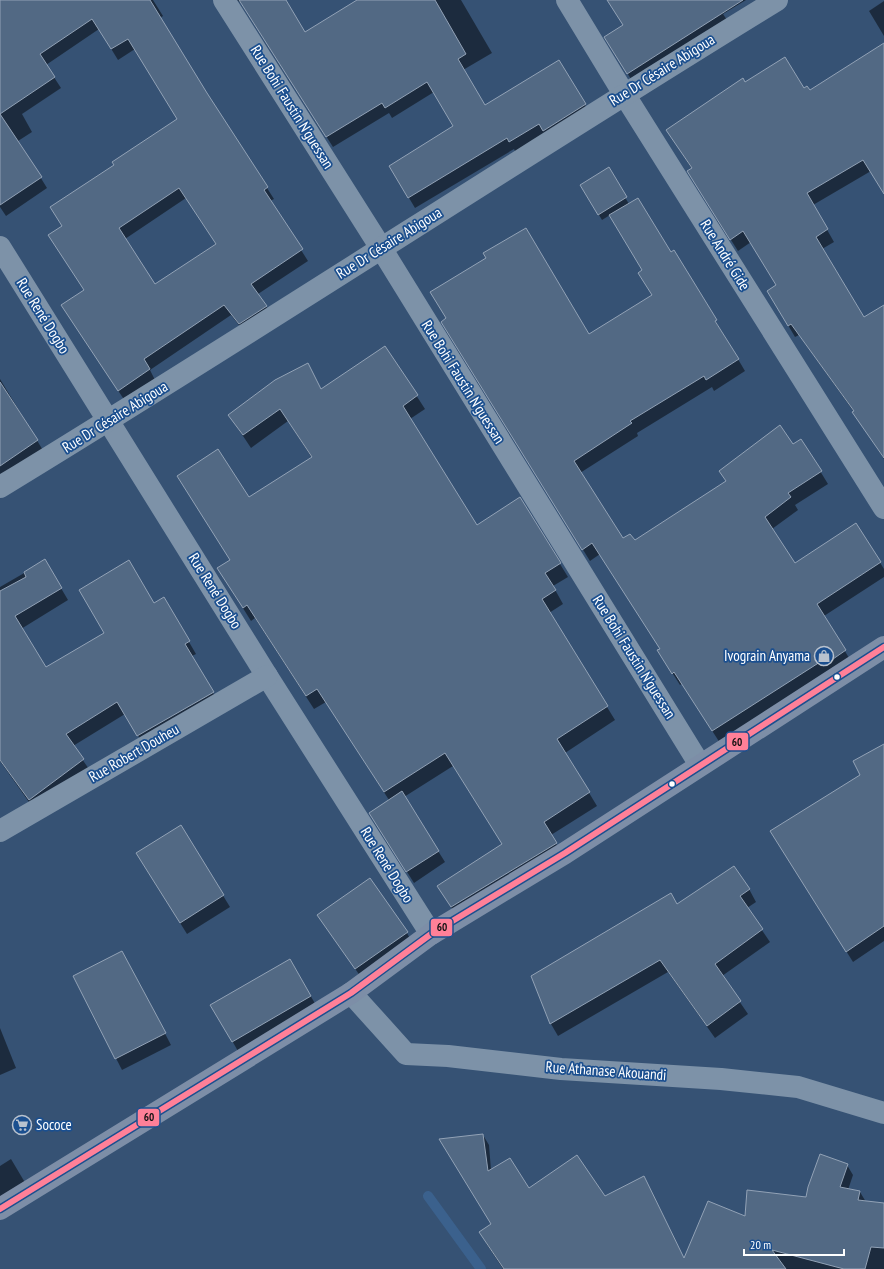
<svg xmlns="http://www.w3.org/2000/svg" width="884" height="1269" viewBox="0 0 884 1269" font-family="'PT Sans Narrow',sans-serif">
<style>
.shadow{fill:#0007;fill-rule:evenodd}
.lines{fill:none;stroke-linecap:round;stroke-linejoin:round}
.stream{stroke:#3b618d;stroke-width:10}
.building{fill:#526984;stroke:#92a2b6;fill-rule:evenodd}
.minor{stroke:#7d92a8;stroke-width:22}
.tertiary{stroke:#7d92a8;stroke-width:22}
.primary{stroke:#7d8ea7;stroke-width:22}
.bus-1-casing{stroke:#1b4f8f;stroke-width:9}
.bus-1{stroke:#ff8098;stroke-width:6}
.bus-dot{fill:#fff;stroke:#1b4f8f;stroke-width:1.5}
.labels{text-anchor:middle;stroke-width:3.5;stroke-linejoin:round;paint-order:stroke}
.street-label{font-size:15px;fill:#fff;stroke:#1b4f8f}
.poi-label{font-size:15px;fill:#fff;stroke:#1b4f8f;text-anchor:end}
.line-badge{stroke:#1b4f8f;stroke-width:1.5}
.pale-badge-label{font-size:11px;text-anchor:middle;font-weight:bold;fill:#111}
</style>
<rect width="100%" height="100%" fill="#365274"/>
<!-- shadow -->
<g class="shadow">
<path d="M9 0H153L163 16 160 18 206 94 267 188 274 199 270 201 308 261 258 294 273 317 246 334 231 315 150 370 155 380 125 401 62 306 85 291 63 227 51 208 115 165 178 119 135 49 118 60 99 29 46 65 61 88 22 114 32 132 18 141 47 188 6 216 0 207V8ZM186 198 216 244 155 285 125 239Z"/>
<path d="M237 0H285L305 33 358 0H461L492 53 463 70 485 106 559 61 591 115 516 153 514 149 415 208 390 166 454 127 434 92 392 118 389 113 333 147 242 4Z"/>
<path d="M608 0H746L723 14 729 23 634 84 605 37 624 25Z"/>
<path d="M884 1V36L869 11Z"/>
<path d="M884 44V193L871 171 813 205 834 242 822 249 864 318 884 306V459L854 412 799 335 795 337 768 291 777 286 751 242 738 251 695 183 692 169 667 130 745 84 809 91Z"/>
<path d="M608 169 629 204 671 253 674 251 745 371 714 391 712 387 637 433 638 436 580 473 623 539 634 541 727 482 720 471 793 446 801 440 828 484 795 505 798 510 772 529 794 564 856 524 884 569V577L824 616 852 663 720 743 682 684 680 685 666 663 661 649 600 554 590 561 449 334 589 335 653 296 643 270 610 215 602 220 581 185Z"/>
<path d="M385 347 425 409 410 419 477 526 560 564 568 577 553 586 563 604 549 613 615 720 565 753 597 806 551 835 564 857 459 920 438 886 503 844 453 766 404 797 445 862 414 883 377 824 389 800 326 702 314 709 255 618 251 621 226 581 249 498 312 458 288 421 251 448 229 415 321 390Z"/>
<path d="M0 379 44 452 0 481Z"/>
<path d="M45 561 68 600 21 629 45 669 164 599 196 654 192 656 220 705 145 747 125 714 73 746 91 772 36 812 0 761V587Z"/>
<path d="M884 746V941L853 962 778 842 861 775Z"/>
<path d="M181 827 230 907 187 934 144 865Z"/>
<path d="M749 889 756 902 747 908 770 942 722 976 748 1014 715 1038 668 972 558 1036 551 1024 532 977 677 905Z"/>
<path d="M325 926 407 933 413 944 363 980Z"/>
<path d="M290 960 317 1007 239 1053 212 1005Z"/>
<path d="M128 963 171 1045 122 1070 74 976Z"/>
<path d="M0 1028 16 1068 0 1075Z"/>
<path d="M483 1135 489 1145 491 1170 528 1190 604 1197 684 1259 745 1218 807 1198 847 1165 853 1175 848 1190 860 1192 866 1202 884 1204V1269H503L486 1243 492 1225Z"/>
<path d="M11 1159 30 1191 0 1210V1166Z"/>
</g>
<g class="lines">
<!-- stream -->
<path class="stream" d="M428 1196 481 1269"/>
</g>
<!-- building -->
<g class="building">
<path d="M0 0H150L207 93 268 187 264 190 303 249 251 284 267 306 239 324 224 305 144 359 150 369 118 391 61 305 84 290 48 235 62 226 50 207 114 165 112 162 177 119 128 39 111 49 92 19 40 54 55 77 0 114 42 177 0 205ZM179 188 216 244 155 284 119 228Z"/>
<path d="M239 0H286L305 32 357 0H435L466 54 458 59 485 105 559 60 586 104 543 131 539 124 509 142 507 138 408 198 389 166 453 126 427 82 385 108 382 103 326 137Z"/>
<path d="M607 0H743L627 74 604 37 623 25Z"/>
<path d="M884 43V194L863 160 807 193 828 229 816 237 864 317 884 305V458L852 412 854 411 791 324 788 326 767 291 776 285 743 231 730 240 687 171 692 168 666 130 743 78 745 82 785 57 804 88 807 86 810 90Z"/>
<path d="M609 167 627 197 598 215 580 185Z"/>
<path d="M638 198 671 252 674 250 717 320 715 321 739 359 706 380 704 376 630 421 632 423 574 461 623 538 630 534 635 540 726 481 719 471 780 425 793 444 801 439 822 471 788 493 791 497 765 517 795 563 856 523 881 562 817 604 846 650 823 666 820 662 712 731 674 672 672 674 657 650 660 649 592 543 582 550 441 322 446 318 430 292 486 258 483 253 526 228 589 334 652 295 638 273 642 270 609 215Z"/>
<path d="M385 346 418 395 403 406 477 525 520 497 561 563 545 573 556 590 542 599 608 706 557 739 590 792 544 822 557 843 451 907 437 886 502 844 445 753 384 792 317 689 306 696 247 605 243 608 217 568 230 560 177 476 218 449 249 497 312 457 280 409 243 435 228 415 275 380 308 363 321 389Z"/>
<path d="M0 382 38 440 0 466Z"/>
<path d="M45 559 62 588 15 616 46 667 104 633 79 590 129 560 154 603 164 597 190 641 185 644 214 692 137 736 117 702 66 734 84 759 29 800 0 760V591L26 577 24 572Z"/>
<path d="M884 744V926L846 952 770 831 860 775 853 761Z"/>
<path d="M402 791 439 851 406 872 369 813Z"/>
<path d="M181 825 224 895 180 923 136 853Z"/>
<path d="M734 866 750 889 740 896 763 929 715 964 741 1001 707 1026 660 960 550 1024 531 976 671 893 677 904Z"/>
<path d="M370 878 408 932 355 969 317 915Z"/>
<path d="M122 951 166 1033 115 1059 73 976Z"/>
<path d="M290 959 311 996 232 1042 210 1005Z"/>
<path d="M483 1134 488 1171 510 1158 529 1188 577 1155 605 1196 644 1176 684 1258 708 1201 745 1216 747 1190 806 1197 808 1187 820 1154 848 1164 840 1187 860 1191 858 1200 884 1203V1248L871 1247 865 1269H844L772 1250 786 1269H504L479 1232 491 1224 439 1139Z"/>
</g>
<g class="lines">
<!-- minor -->
<g class="minor">
<path d="M224 0 381 248 700 765"/>
<path d="M567 0 624 94 884 508"/>
<path d="M0 247 267 676 431 934"/>
<path d="M0 487C261 328 516 160 777 0"/>
<path d="M0 831 267 676"/>
</g>
<!-- tertiary -->
<path class="tertiary" d="M351 993 406 1054 448 1056 561 1069 721 1079 798 1087 884 1113"/>
<!-- primary -->
<path class="primary" d="M0 1209 351 993 431 934 565 853 884 647"/>
<!-- bus-1 casing -->
<g class="bus-1-casing">
<path id="bus-1" d="M0 1209 351 993 431 934 565 853 884 647"/>
</g>
<!-- bus-1 -->
<use href="#bus-1" class="bus-1"/>
</g>
<!-- icons -->
<defs>
<g id="shop-ring" transform="scale(1)"><circle r="9.5" fill="#1b4f8f" stroke="#b9c2ce" stroke-width="1.5"/><path d="M-5-2.5h2.3a2.7 3.5 0 0 1 5.4 0H5L5.5 6h-11ZM-1.5-2.5h3a1.5 2.3 0 0 0-3 0Z" fill="#b9c2ce"/></g>
<g id="supermarket-ring" transform="scale(1)"><circle r="9.5" fill="#1b4f8f" stroke="#b9c2ce" stroke-width="1.5"/><path d="M-6-5.5h2.5l.6 2H6L4.5 2H-2.5L-4.4-4H-6ZM-1.5 3.2a1.3 1.3 0 1 0 .1 0ZM3 3.2a1.3 1.3 0 1 0 .1 0Z" fill="#b9c2ce"/></g>
</defs>
<g fill-rule="evenodd">
<use href="#shop-ring" x="824" y="656"/>
<use href="#supermarket-ring" x="22" y="1125"/>
</g>
<!-- markers -->
<g class="bus-dot">
<circle cx="837" cy="677" r="3.5"/>
<circle cx="672" cy="784" r="3.5"/>
</g>
<g class="labels">
<!-- street labels -->
<g class="street-label">
<text transform="translate(662 70) rotate(-32)" y="5">Rue Dr Césaire Abigoua</text>
<text transform="translate(292 107) rotate(58)" y="5">Rue Bohi Faustin N'guessan</text>
<text transform="translate(389 243) rotate(-32)" y="5">Rue Dr Césaire Abigoua</text>
<text transform="translate(725 255) rotate(58)" y="5">Rue André Gide</text>
<text transform="translate(43 316) rotate(58)" y="5">Rue René Dogbo</text>
<text transform="translate(463 382) rotate(58)" y="5">Rue Bohi Faustin N'guessan</text>
<text transform="translate(115 417) rotate(-32)" y="5">Rue Dr Césaire Abigoua</text>
<text transform="translate(215 591) rotate(58)" y="5">Rue René Dogbo</text>
<text transform="translate(634 657) rotate(58)" y="5">Rue Bohi Faustin N'guessan</text>
<text transform="translate(134 753) rotate(-30)" y="5">Rue Robert Douheu</text>
<text transform="translate(387 865) rotate(58)" y="5">Rue René Dogbo</text>
<text transform="translate(606 1071) rotate(4)" y="5">Rue Athanase Akouandi</text>
</g>
<!-- poi labels -->
<g class="poi-label">
<text x="810" y="661">Ivograin Anyama</text>
<text x="36" y="1130" text-anchor="start">Sococe</text>
</g>
</g>
<g class="line-badge">
<rect x="726" y="732" width="23" height="19" rx="4" fill="#ff8098"/>
<rect x="430" y="918" width="23" height="19" rx="4" fill="#ff8098"/>
<rect x="137" y="1108" width="23" height="19" rx="4" fill="#ff8098"/>
</g>
<g class="pale-badge-label">
<text x="737" y="746">60</text>
<text x="442" y="931">60</text>
<text x="149" y="1121">60</text>
</g>
<!-- scale -->
<path d="M744 1249v6h100v-6" fill="none" stroke="#ffffff" stroke-width="2"/>
<text x="750" y="1249" font-size="12" fill="#ffffff" stroke="#1b4f8f" stroke-width="3" paint-order="stroke">20 m</text>
</svg>
